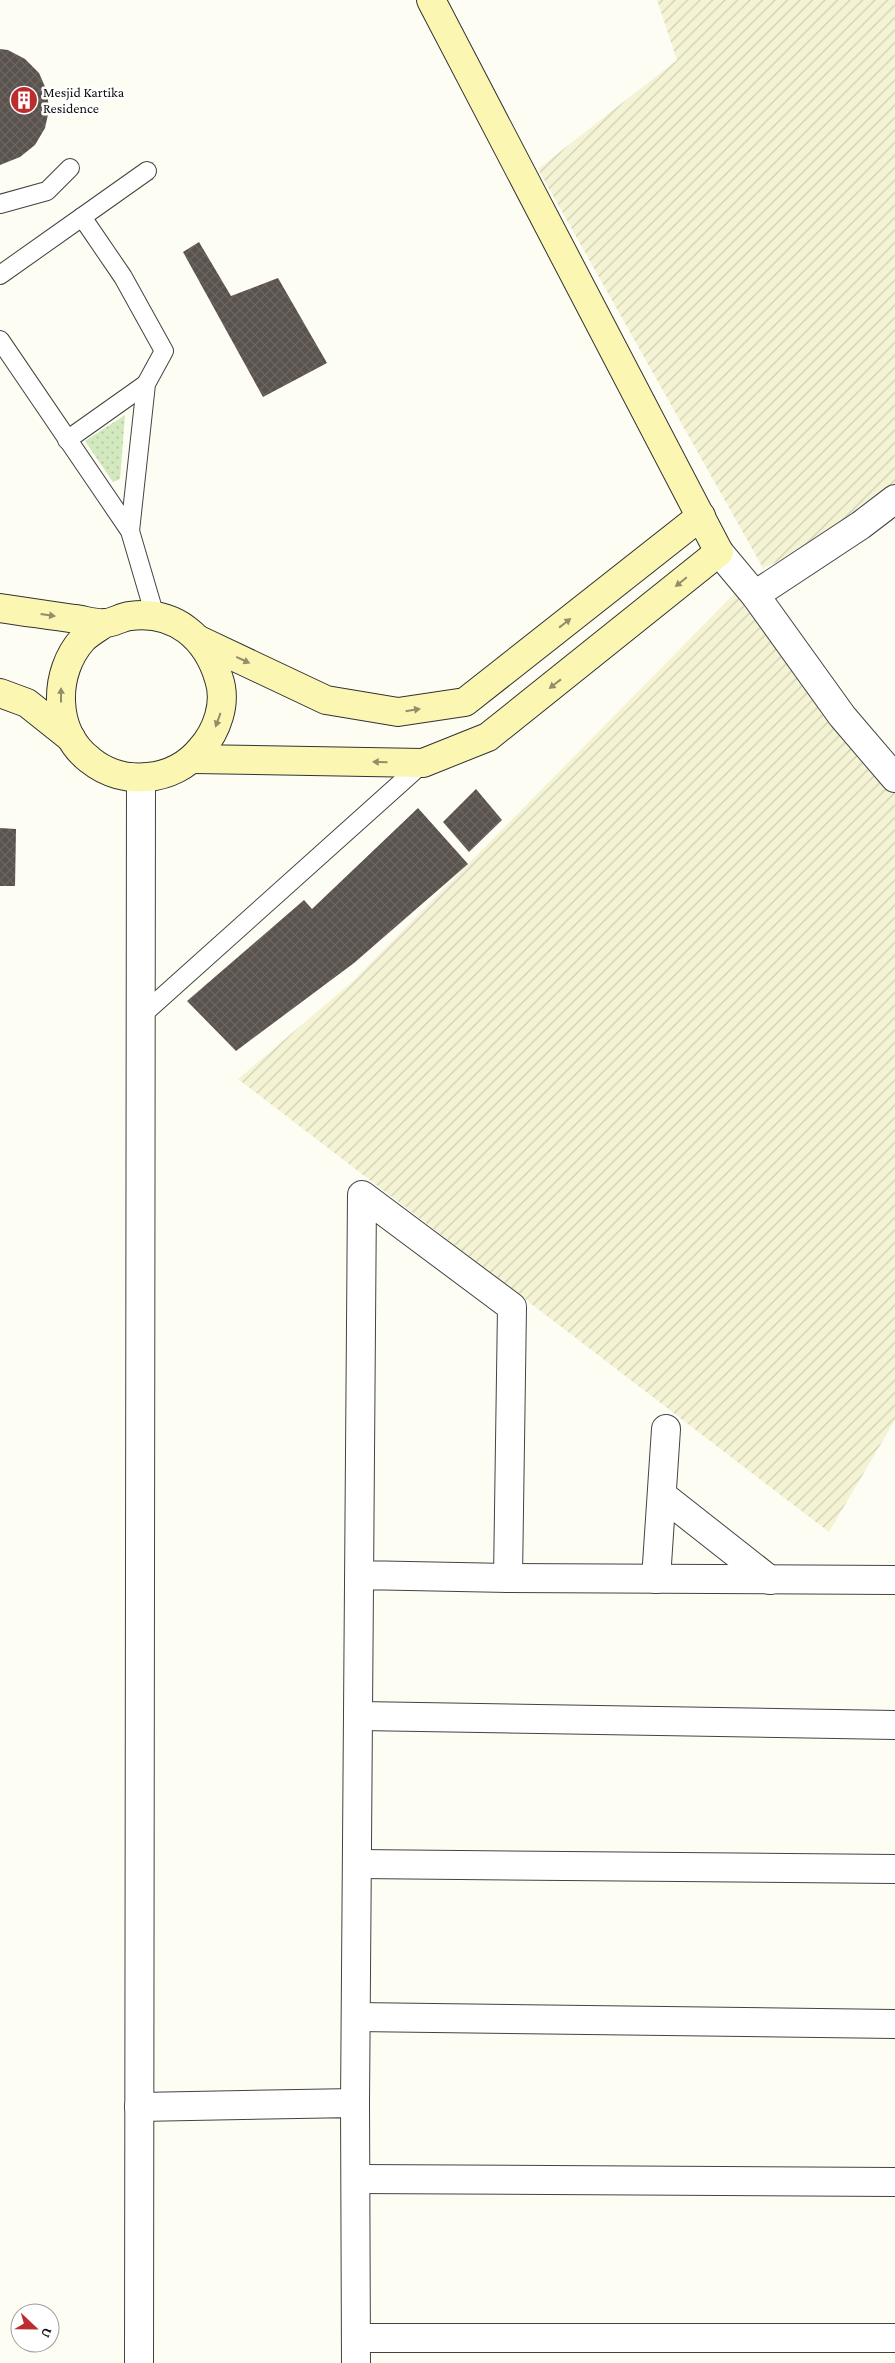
<svg xmlns="http://www.w3.org/2000/svg" width="895" height="2363" viewBox="0 0 895 2363" font-family="'Crimson Pro',serif">
<style>
.farmland{fill:url(#farmland-furrows)}
.grass{fill:url(#grass-dots)}
.building{fill:url(#building-cross-hatch)}
.lines{fill:none;stroke-linecap:round;stroke-linejoin:round}
.lane-casing{stroke:#434343;stroke-width:20}
.street-casing{stroke:#434343;stroke-width:30}
.secondary-casing{stroke:#323232;stroke-width:30}
.lane{stroke:#fff;stroke-width:18}
.street{stroke:#fff;stroke-width:28}
.secondary{stroke:#fbf6b2;stroke-width:28}
.oneway{fill:#918e69}
.labels{text-anchor:middle;stroke-width:5;stroke-linejoin:round;paint-order:stroke}
.poi-label{font-size:14px;fill:#101010;stroke:#fff;text-anchor:start}
</style>
<defs>
<pattern id="farmland-furrows" width="10" height="10" patternUnits="userSpaceOnUse" patternTransform="scale(1.25)"><rect width="10" height="10" fill="#f4f3d4"/><path d="M-1 1l2-2M0 10L10 0M9 11l2-2" fill="none" stroke="#d0cfb5"/></pattern>
<pattern id="grass-dots" width="8" height="8" patternUnits="userSpaceOnUse" patternTransform="scale(1.25)"><rect width="8" height="8" fill="#d2e8be"/><path d="M2 2h.1M6 6h.1" fill="none" stroke="#b3c6a2" stroke-width="1.8" stroke-linecap="round"/></pattern>
<pattern id="building-cross-hatch" width="8" height="8" patternUnits="userSpaceOnUse" patternTransform="scale(1.25)"><rect width="8" height="8" fill="#59524d"/><path d="M0 0l8 8M0 8l8-8" fill="none" stroke="#6c6662"/></pattern>
</defs>
<rect width="100%" height="100%" fill="#fefdf4"/>
<!-- farmland -->
<g class="farmland">
<path d="M657 0H895V492L807 549 763 568 538 169 677 60Z"/>
<path d="M736 592 895 793V1420L829 1532 238 1079 352 982Z"/>
</g>
<!-- grass -->
<path class="grass" d="M125 415 120 479 113 482 85 441Z"/>
<!-- building -->
<g class="building">
<path d="M0 49 8 50 25 59 39 73 47 91 49 110 45 128 35 145 20 157 0 165Z"/>
<path d="M199 242 231 296 278 278 327 363 263 397 183 252Z"/>
<path d="M476 789 502 820 469 852 443 822Z"/>
<path d="M418 808 468 864 354 963 236 1051 187 1001 304 900 312 909Z"/>
<path d="M0 828 16 829 15 886H0Z"/>
</g>
<g class="lines">
<!-- lane casing -->
<g class="lane-casing">
<g id="lane">
<path d="M0 204 47 191 70 168"/>
<path d="M82 217 147 171"/>
<path d="M0 275 82 217 123 277 164 351 146 384 130 531"/>
<path d="M0 340 130 531 155 616"/>
<path d="M67 440 146 384"/>
<path d="M141 1016 423 763"/>
</g>
</g>
<!-- street casing -->
<g class="street-casing">
<g id="street">
<path d="M719 552 755 595 842 716 895 778"/>
<path d="M755 595 861 525 895 499"/>
<path d="M662 1495 770 1580"/>
<path d="M508 1578 895 1580"/>
<path d="M656 1579 666 1429"/>
<path d="M360 1716 895 1725"/>
<path d="M358 1864 895 1869"/>
<path d="M356 2017 895 2024"/>
<path d="M355 2103 362 1195 512 1307 508 1578 359 1575"/>
<path d="M139 2107 355 2103 356 2363"/>
<path d="M356 2179 895 2182"/>
<path d="M356 2338H895"/>
<path d="M139 2363 141 778"/>
</g>
</g>
<!-- secondary casing -->
<g class="secondary-casing">
<g id="secondary">
<path d="M0 608C25 612 50 615 75 619 84 620 95 624 105 623 113 623 121 617 130 616 175 610 207 638 219 679 227 703 217 731 201 749 174 782 123 787 90 760 52 731 53 672 83 639 89 633 98 628 105 623"/>
<path d="M199 640 326 700 398 712 465 702 701 516"/>
<path d="M0 693 27 703 71 738"/>
<path d="M193 759 423 763 488 737 719 552 431 0"/>
</g>
</g>
<!-- lane -->
<use href="#lane" class="lane"/>
<!-- street -->
<use href="#street" class="street"/>
<!-- secondary -->
<use href="#secondary" class="secondary"/>
</g>
<!-- one-way arrows -->
<defs><path id="oneway-solid" d="M-6-.8H1V-3.2L6.5 0L1 3.2V.8H-6Z" transform="scale(1.25)"/></defs>
<g class="oneway">
<use href="#oneway-solid" transform="translate(681 582) rotate(141)"/>
<use href="#oneway-solid" transform="translate(48 615) rotate(8)"/>
<use href="#oneway-solid" transform="translate(565 623) rotate(-38)"/>
<use href="#oneway-solid" transform="translate(243 660) rotate(25)"/>
<use href="#oneway-solid" transform="translate(555 684) rotate(142)"/>
<use href="#oneway-solid" transform="translate(61 695) rotate(-90)"/>
<use href="#oneway-solid" transform="translate(413 710) rotate(-9)"/>
<use href="#oneway-solid" transform="translate(218 720) rotate(110)"/>
<use href="#oneway-solid" transform="translate(380 762) rotate(-179)"/>
</g>
<!-- icons -->
<defs>
<g id="building-disc" transform="scale(1.4375)"><circle r="9.5" fill="#bb2d2e" stroke="#fff"/><path d="M-4-6H4V6H1V3H-1V6H-4ZM-2.5-4.3h1.7v1.8h-1.7ZM.8-4.3h1.7v1.8H.8ZM-2.5-1h1.7V.8h-1.7ZM.8-1h1.7V.8H.8Z" fill="#fff"/></g>
</defs>
<g fill-rule="evenodd">
<use href="#building-disc" x="24" y="100"/>
</g>
<g class="labels">
<!-- poi labels -->
<g class="poi-label">
<text x="43" y="97">Mesjid Kartika<tspan x="43" dy="16">Residence</tspan></text>
</g>
</g>
<!-- north arrow -->
<g transform="translate(35 2328) rotate(112)"><circle r="24" fill="#ffffff" stroke="#9f9f9f"/>
<path d="M0-4L9 19L0 12L-9 19Z" fill="#bb2d2e"/>
<text y="-8" font-size="14" font-weight="bold" text-anchor="middle" fill="#101010">U</text>
</g>
</svg>
